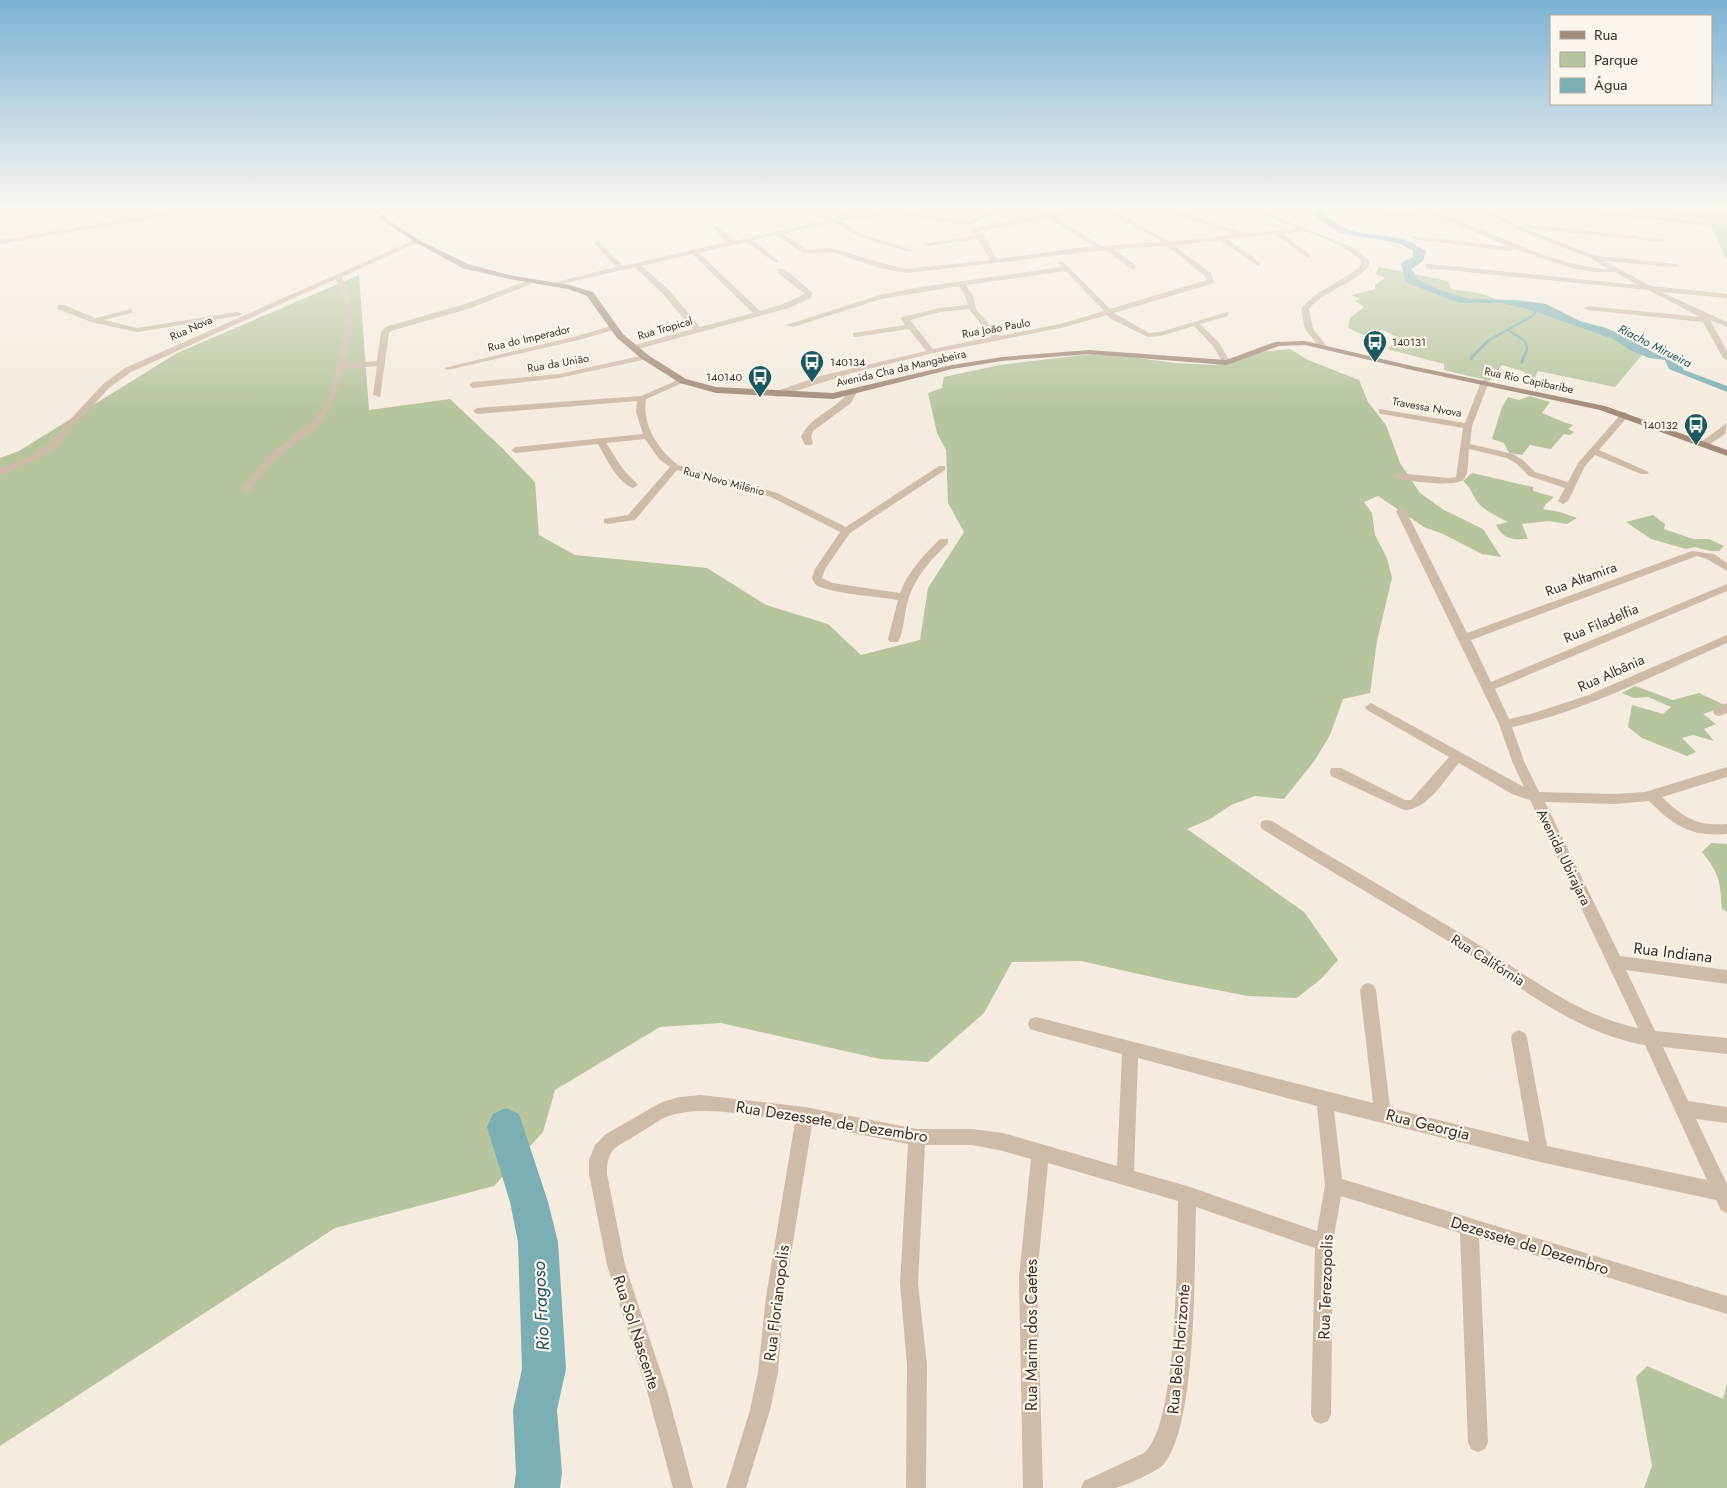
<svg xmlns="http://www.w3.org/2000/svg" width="1727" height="1488" viewBox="0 0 1727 1488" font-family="Jost,sans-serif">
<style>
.green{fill:#b6c59d}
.water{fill:#7bafb4}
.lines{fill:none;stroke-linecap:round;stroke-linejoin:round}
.stream-far1{stroke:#7bafb4;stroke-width:2.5}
.stream{stroke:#7bafb4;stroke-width:3}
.river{fill:#7bafb4;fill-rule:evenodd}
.street{fill:#cebca9;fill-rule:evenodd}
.secondary{fill:#a28b7a;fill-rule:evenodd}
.labels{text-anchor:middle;stroke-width:4.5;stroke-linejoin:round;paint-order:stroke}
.far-street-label{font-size:11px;fill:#3b3029;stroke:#fbf5ec}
.far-poi-label{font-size:11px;fill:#3b3029;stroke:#fbf5ec;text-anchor:start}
.far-water-label{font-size:12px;font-style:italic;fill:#1b5860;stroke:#fbf5ec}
.street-label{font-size:14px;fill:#3b3029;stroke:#fbf5ec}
.near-street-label{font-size:16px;fill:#3b3029;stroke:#fbf5ec}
.near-water-label{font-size:18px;font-style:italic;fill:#1b5860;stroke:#fbf5ec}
</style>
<rect width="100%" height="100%" fill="#f5ebde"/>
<!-- green -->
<g class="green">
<path d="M1640 205H1727V260L1708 220 1643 211Z"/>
<path d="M1379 267 1448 281 1451 289 1479 293 1513 305 1527 306 1647 349 1615 387 1538 371 1534 379 1522 377 1525 372 1502 365 1490 381 1444 370V364L1387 349 1400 339 1383 330 1365 336 1348 328 1350 318 1364 307 1355 301 1360 299 1352 295 1375 289V285L1385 278 1376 274Z"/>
<path d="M359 275 369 410 450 399 502 448 535 482 539 535 575 555 707 568 766 605 828 624 861 655 920 640 928 588 964 532 948 503 946 450 937 433 928 393 942 388 944 377 1000 365 1099 353 1176 363 1214 365 1248 353 1290 349 1308 360 1359 380 1368 402 1386 425 1400 463 1420 493 1444 510 1483 529 1501 557 1482 554 1443 534 1424 527 1378 496 1364 502 1372 513 1375 535 1387 558 1392 578 1377 641 1370 693 1343 699 1330 735 1315 760 1284 799 1255 796 1231 805 1210 819 1187 829 1304 912 1338 960 1322 978 1297 998 1248 996 1170 981 1081 961 1012 962 984 1013 928 1062 880 1059 721 1023 660 1027 555 1090 543 1132 494 1186 335 1228 0 1446V458L19 451 177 353Z"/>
<path d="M1530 396 1550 402 1542 413C1553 417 1562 422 1573 425L1568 429 1574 432 1570 435 1564 434 1551 449 1530 445 1522 455 1509 453 1504 443 1492 439 1502 407 1508 397 1519 400Z"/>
<path d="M1472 473 1533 487V491L1554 497 1546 504 1543 509 1560 512 1577 518 1567 524 1549 521 1522 524 1528 539C1512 540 1503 539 1496 525L1508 522C1498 517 1487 512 1479 504 1472 496 1472 488 1463 481Z"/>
<path d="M1653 515 1665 524 1664 529 1693 539H1709L1724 546 1719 551H1711L1694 547 1686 549 1651 539 1626 522Z"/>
<path d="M1635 686 1673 700 1699 693 1727 706 1703 714 1716 724 1704 729 1714 741 1693 735 1682 738 1696 752 1687 756 1642 738 1628 727 1632 705 1663 714 1671 707 1648 697 1634 698 1622 693Z"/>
<path d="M1711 843 1727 844V912L1722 909C1720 882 1720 874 1702 852Z"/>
<path d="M1647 1366 1723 1399 1727 1384V1488H1644L1652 1466 1636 1377Z"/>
</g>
<!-- water -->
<path class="water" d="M1311 205H1321C1339 241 1376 230 1408 241 1414 243 1420 248 1426 251L1423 261 1412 269 1418 280 1445 292 1469 299 1516 300 1546 304 1580 321 1606 328 1629 338 1654 353 1677 360 1684 370 1727 386V392L1669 369 1665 360 1649 358 1630 350 1613 339 1528 309 1501 303H1459L1405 282 1401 263 1413 257V251L1399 243 1340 233 1317 218Z"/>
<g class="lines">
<!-- stream-far1 -->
<g class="stream-far1">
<path d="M1508 330 1525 341 1527 349 1524 357"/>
<path d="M1472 357 1489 340 1534 315 1537 307"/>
</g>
<!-- stream -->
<g class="stream">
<path d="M1471 359 1473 356"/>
<path d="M1522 362 1524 356"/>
</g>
<!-- river -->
<path class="river" d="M506 1108 519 1114 548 1202 558 1242 566 1369 557 1410 562 1473 560 1488H514L516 1473 513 1410 522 1369 518 1242 510 1202 487 1127 493 1114Z"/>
<!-- street -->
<g class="street">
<path d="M194 205H207L144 220 0 244V240L144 216Z"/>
<path d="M857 205H865L848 215H868L886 209 872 205C904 205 934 221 965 221 979 221 990 205 1005 205L969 225 941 222 893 211 868 219 839 220 864 235 911 249V251L909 252 860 237 833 222 783 234 807 250 832 248 885 264 907 269 990 260 978 239 928 246 925 244 976 235 973 229 976 227 1044 215 1030 205H1038L1051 213 1092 205H1106L1170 242 1234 234 1177 215 1157 205C1168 205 1175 213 1184 213 1195 214 1210 205 1224 205L1190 216 1243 233 1298 229 1238 205H1248L1349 246 1360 252 1369 261V266C1352 285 1325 290 1309 309L1313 329 1326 345 1322 347H1319L1305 329 1301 309C1317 289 1343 282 1361 265V261C1353 251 1320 235 1306 232 1299 231 1290 233 1283 234L1310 255V257L1308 258 1275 234 1227 239 1260 263V265L1258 266 1220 240 1174 246 1211 273 1214 283 1114 313 1149 333 1160 332 1228 312V316L1200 324 1219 343 1231 363 1230 365H1224L1213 346 1194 326 1161 336 1148 337 1111 319 1107 315 1061 328 938 352 852 373 777 397 774 396V392L820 376 926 351 909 329 856 337H853V333L905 325 901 319 902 317 940 308 968 305 966 298 959 286 881 299 793 327 786 325 880 295 921 287 1062 267 1058 263 1062 261 1110 309 1207 280 1205 276 1167 246 1114 249 1135 265V269H1132L1106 250 907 273 880 268 832 252 804 253 776 235 753 240 778 260V262L776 263 746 242 699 253 760 311 783 304 805 294 778 273V269H784L812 292 811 298 789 308 634 350 630 348 631 346 693 329 662 293 635 267 553 286 549 284 616 267 595 244V242H599L623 266 727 242 713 228V226H717L734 241 832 219ZM1099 208 1161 241 1162 242 1101 246 1055 216ZM1048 218 1093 246 997 259 981 231ZM692 254 753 313 700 327 668 289 642 266ZM1066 271 1104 311 1060 324 999 336 976 309 974 298 966 285ZM969 309 991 337 933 349 910 320 940 312Z"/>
<path d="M1402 205C1425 205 1451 217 1472 226 1517 244 1560 266 1608 269L1590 258 1521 231 1468 205H1477L1521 227 1524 224 1664 239V241L1662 242 1524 228 1596 256 1677 264 1679 265 1675 267 1604 261 1651 286 1727 294V298L1661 292 1727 322V327L1710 320 1727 351V360L1723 358 1703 322 1588 310 1584 308 1588 306 1700 317 1648 290 1426 268V264H1429L1638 285 1614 272H1593L1575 269 1514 249 1511 251 1412 239 1411 238 1414 236 1510 247 1453 223Z"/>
<path d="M1524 205H1548L1706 222 1709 224 1706 226Z"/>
<path d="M1340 207 1420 214 1423 216 1420 218 1338 210 1337 209Z"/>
<path d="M415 240 420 241 342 277C357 313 353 326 345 364L377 361 381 332 385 327 465 304 529 280 536 282 471 308 391 331 389 333 380 397 373 395 377 366 344 369 334 403 320 424 272 462 249 492 246 493 241 490 266 458 314 420 326 403 332 387 345 327 344 300 336 279 131 372 109 388 52 450 40 458 0 476V469L34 454 46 446 103 384 125 368Z"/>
<path d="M58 305H64L95 318 132 309V313L104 320 137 328 238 312 242 314 238 316 137 332 91 322 58 309Z"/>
<path d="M614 325H617V329L579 340 448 370 444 368 577 336Z"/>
<path d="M645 355H648V359L559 378 473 388 469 385 473 382 559 374Z"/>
<path d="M680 379 687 381 646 399C642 426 658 449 678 465L777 493 846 527 939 466H945V470L850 533 825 569 822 578 832 583 900 593C908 571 924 555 940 539H948V543C929 562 914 578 907 604 904 616 904 631 898 642H890L888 639 898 600C881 597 828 593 816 585 814 583 813 580 812 578L815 569 840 532 771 497 677 470 635 520 608 524 604 523V519L628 515 670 467 659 459 645 439 606 443 623 469 638 485 633 488C617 482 606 458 598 444L516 453 511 450 516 447 643 434 636 412 637 401 477 414 473 411 477 408 641 396Z"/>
<path d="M1485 379 1489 382 1472 426 1470 444 1513 454 1523 460 1535 472 1568 482 1578 463 1622 413 1625 412 1629 415 1599 450 1649 472 1647 474H1641L1595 455 1585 466 1568 501 1563 504 1558 501 1565 488 1529 476 1517 464 1507 458 1469 449C1468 457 1469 474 1464 479 1456 488 1407 481 1395 478V474L1398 473 1449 478 1456 477 1463 428 1382 414 1379 413V409L1465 423 1481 382Z"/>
<path d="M850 390 857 392 851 403 813 431 811 437 813 443 811 445H805L801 437C810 416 838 409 850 390Z"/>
<path d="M1727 423 1725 434 1707 446H1701V442Z"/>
<path d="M1401 508 1406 511 1467 633 1692 551 1714 554 1727 563V571L1707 559 1697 556 1471 640 1491 682 1727 584V591L1495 689 1509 719 1534 713 1586 696 1727 635V643C1656 674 1588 710 1512 727L1524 761 1539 792 1615 794 1645 792 1727 767V777L1662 797C1684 818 1696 826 1727 824V834C1691 837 1674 826 1649 801L1615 804 1545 802 1620 956 1727 970V984L1626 970 1655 1031 1727 1038V1054L1663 1047 1688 1101 1727 1107V1123L1696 1119 1727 1184V1213L1721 1210 1716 1200 1540 1162 1334 1111 1342 1179 1727 1296V1314L1479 1238 1488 1442 1485 1449 1478 1452 1471 1449 1468 1442 1460 1233 1341 1196 1333 1242 1331 1414 1328 1421 1321 1424 1314 1421 1311 1414 1315 1248 1196 1207C1194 1261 1198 1426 1163 1465 1156 1472 1125 1486 1115 1488 1104 1488 1092 1488 1081 1488L1084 1481 1144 1453C1178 1426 1177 1248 1178 1201L1048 1163 1037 1277 1043 1488H1023L1019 1277 1031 1159 1003 1151 972 1145H925L918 1283 927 1365 926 1488H906L907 1365 900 1283 908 1144 812 1125 784 1297 778 1372 770 1410 746 1488H726L750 1410 758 1372 766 1297 795 1122C758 1117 702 1103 666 1117 655 1122 644 1131 633 1137 614 1148 607 1150 607 1174L625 1265 667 1391 693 1488H673L647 1391 607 1265 589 1174V1160L595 1145 606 1134 662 1102 680 1097 701 1095 805 1107 917 1129H972L1003 1133 1117 1166 1122 1054 1036 1031 1030 1029 1028 1024 1030 1019 1036 1017 1373 1103 1360 990 1363 985 1368 983 1373 985 1376 990 1390 1108 1529 1142 1511 1038 1513 1033 1519 1030 1525 1033 1527 1038 1547 1146 1707 1180 1645 1045C1575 1033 1520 986 1461 949 1395 908 1328 870 1262 829L1260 825 1262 821 1267 820 1272 821C1338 862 1405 899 1471 940 1525 973 1575 1015 1638 1028L1530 800 1512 794 1459 763C1444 780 1428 810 1404 810L1331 776 1330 772 1331 768H1341L1405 800H1411L1449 757 1367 710 1365 707 1371 703 1524 787 1512 761 1499 724 1396 511ZM1138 1058 1317 1106 1325 1185 1317 1231 1187 1186 1134 1171Z"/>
<path d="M1727 703V713L1719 716 1715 715 1713 712 1715 709Z"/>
</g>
<!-- secondary -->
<path class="secondary" d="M366 205H374L387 219 419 240 468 264 509 275 569 285 593 292 623 334 648 355 686 379 716 387 833 393 952 365 1002 357 1089 350 1226 360 1275 342 1305 341 1412 366 1605 406 1727 450V456L1600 410 1412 370 1305 345 1279 346 1227 365 1089 354 1002 361 952 369 833 399 716 393 680 383 642 359 617 338 587 296 568 289 509 279 462 268 415 242 383 221 376 212Z"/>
</g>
<!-- sky -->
<linearGradient id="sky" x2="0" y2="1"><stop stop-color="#7cb2d3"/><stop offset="0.5" stop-color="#faf6f0"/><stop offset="1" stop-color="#faf6f0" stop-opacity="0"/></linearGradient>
<rect width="1727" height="414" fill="url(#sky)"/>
<!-- icons -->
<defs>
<g id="bus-pin" transform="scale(1.25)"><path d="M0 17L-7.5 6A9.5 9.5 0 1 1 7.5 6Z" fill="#1b5860" stroke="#fbf5ec"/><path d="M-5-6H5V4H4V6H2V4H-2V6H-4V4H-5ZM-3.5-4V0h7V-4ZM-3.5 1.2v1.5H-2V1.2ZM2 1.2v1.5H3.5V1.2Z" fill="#fff"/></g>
</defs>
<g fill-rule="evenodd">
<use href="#bus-pin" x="1375" y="342"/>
<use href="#bus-pin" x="812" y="362"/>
<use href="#bus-pin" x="760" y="377"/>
<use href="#bus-pin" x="1696" y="425"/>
</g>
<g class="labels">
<!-- far-street labels -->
<g class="far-street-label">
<text transform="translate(191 328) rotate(-24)" y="4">Rua Nova</text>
<text transform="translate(665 328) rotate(-16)" y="4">Rua Tropical</text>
<text transform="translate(996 328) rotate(-10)" y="4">Rua João Paulo</text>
<text transform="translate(529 338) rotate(-13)" y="4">Rua do Imperador</text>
<text transform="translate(558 363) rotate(-10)" y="4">Rua da União</text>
<text transform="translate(901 368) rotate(-13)" y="4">Avenida Cha da Mangabeira</text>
<text transform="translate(1529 380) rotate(12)" y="4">Rua Rio Capibaribe</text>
<text transform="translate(1427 407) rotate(10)" y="4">Travessa Nvova</text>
<text transform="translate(724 481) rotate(15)" y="4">Rua Novo Milênio</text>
</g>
<!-- far-poi labels -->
<g class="far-poi-label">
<text x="1392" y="346">140131</text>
<text x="830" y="366">140134</text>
<text x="742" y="381" text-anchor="end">140140</text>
<text x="1678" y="429" text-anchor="end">140132</text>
</g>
<!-- far-water labels -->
<g class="far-water-label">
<text transform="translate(1655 346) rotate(27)" y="4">Riacho Mirueira</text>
</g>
<!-- street labels -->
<g class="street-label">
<text transform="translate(1581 579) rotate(-20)" y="5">Rua Altamira</text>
<text transform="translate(1601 623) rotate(-23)" y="5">Rua Filadelfia</text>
<text transform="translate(1611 673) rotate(-24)" y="5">Rua Albânia</text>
<text transform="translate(1564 857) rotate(64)" y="5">Avenida Ubirajara</text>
<text transform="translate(1488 960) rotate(32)" y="5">Rua Califórnia</text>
</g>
<!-- near-street labels -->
<g class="near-street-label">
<text transform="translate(1673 952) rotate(7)" y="6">Rua Indiana</text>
<text transform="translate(832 1121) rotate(9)" y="6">Rua Dezessete de Dezembro</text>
<text transform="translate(1428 1124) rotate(14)" y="6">Rua Georgia</text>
<text transform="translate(1530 1245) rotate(17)" y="6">Dezessete de Dezembro</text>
<text transform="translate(1325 1287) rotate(-88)" y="6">Rua Terezopolis</text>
<text transform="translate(776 1303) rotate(-83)" y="6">Rua Florianopolis</text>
<text transform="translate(637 1332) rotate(72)" y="6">Rua Sol Nascente</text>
<text transform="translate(1031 1335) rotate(-90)" y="6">Rua Marim dos Caetes</text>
<text transform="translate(1178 1349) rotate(-85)" y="6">Rua Belo Horizonte</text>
</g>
<!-- near-water labels -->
<g class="near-water-label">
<text transform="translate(541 1306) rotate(-93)" y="6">Rio Fragoso</text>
</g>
</g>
<!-- legend -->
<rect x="1550" y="15" width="162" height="90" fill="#fbf5ec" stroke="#aea69e"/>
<rect x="1560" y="31" width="25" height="8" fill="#a28b7a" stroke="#aea69e"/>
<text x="1594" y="40" font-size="15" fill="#3b3029">Rua</text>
<rect x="1560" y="52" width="25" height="15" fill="#b6c59d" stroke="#aea69e"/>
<text x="1594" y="65" font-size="15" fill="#3b3029">Parque</text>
<rect x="1560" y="78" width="25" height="15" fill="#7bafb4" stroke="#aea69e"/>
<text x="1594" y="90" font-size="15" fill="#3b3029">Água</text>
</svg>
